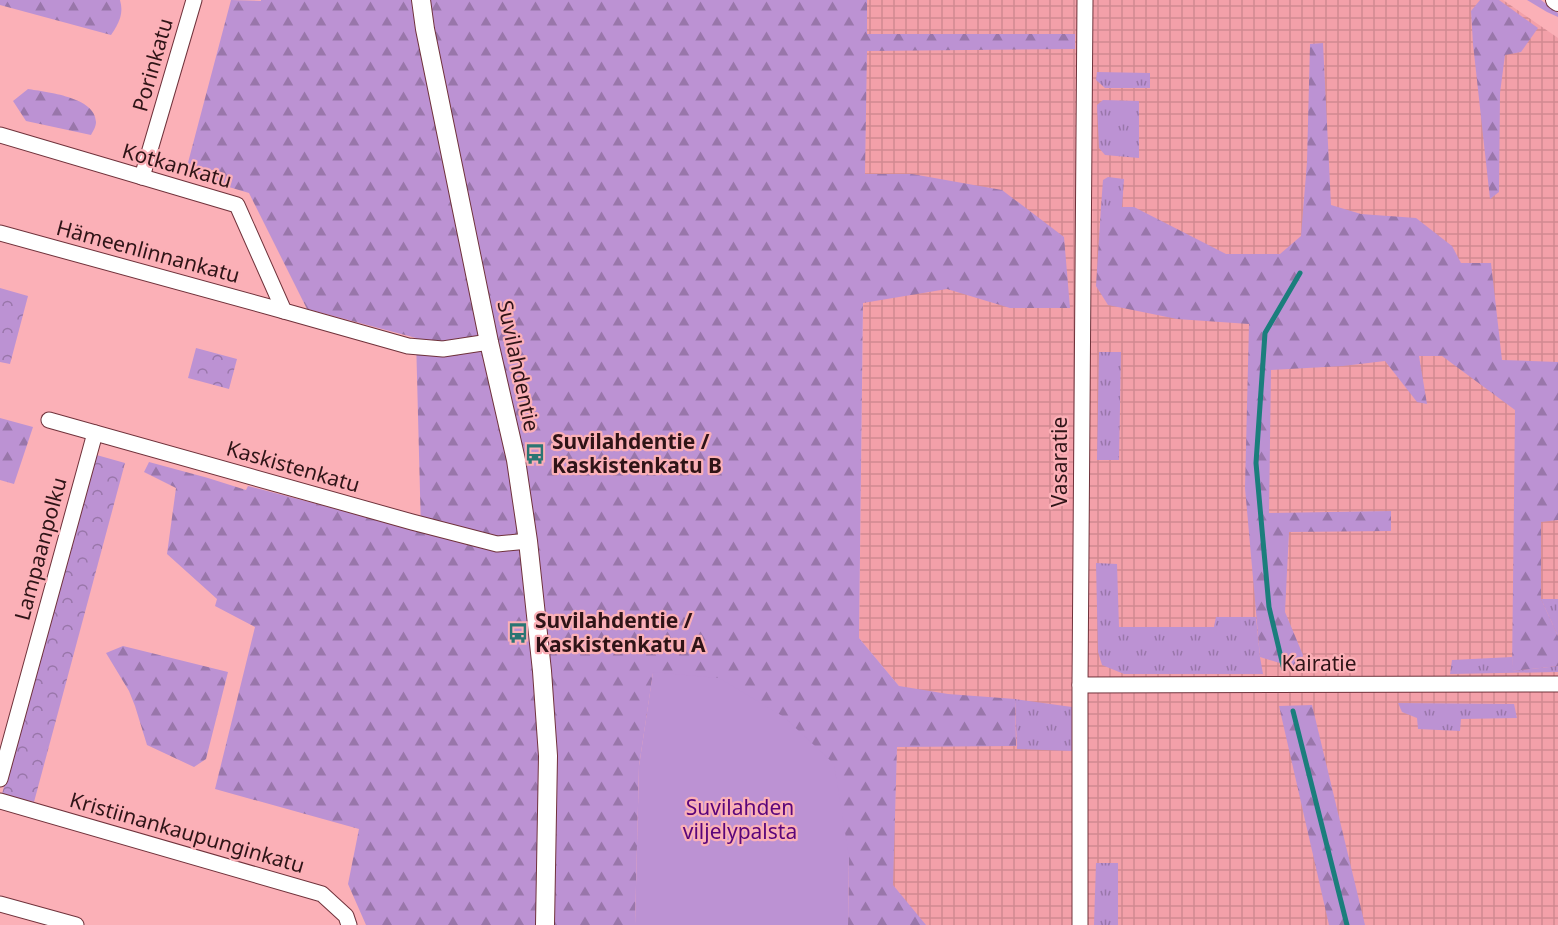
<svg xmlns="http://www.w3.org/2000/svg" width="1558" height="925" viewBox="0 0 1558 925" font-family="'Noto Sans',sans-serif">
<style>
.industrial{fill:url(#industrial-grid)}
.grass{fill:url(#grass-tufts)}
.forest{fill:url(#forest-firs)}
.park{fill:url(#park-crowns)}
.garden{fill:#bc92d3}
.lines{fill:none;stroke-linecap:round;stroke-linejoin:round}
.stream{stroke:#1b7e7c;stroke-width:5}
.minor-casing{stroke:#70323b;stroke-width:17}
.tertiary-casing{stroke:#70323b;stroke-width:20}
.minor{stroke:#fff;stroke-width:15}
.tertiary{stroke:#fff;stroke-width:18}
.labels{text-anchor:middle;stroke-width:4.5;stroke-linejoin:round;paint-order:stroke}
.street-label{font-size:21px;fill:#2f1417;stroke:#fbb0b7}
.poi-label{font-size:21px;font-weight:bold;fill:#2f1417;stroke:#fbb0b7;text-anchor:start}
.park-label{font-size:21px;fill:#5a057a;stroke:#fbb0b7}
</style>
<defs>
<pattern id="industrial-grid" width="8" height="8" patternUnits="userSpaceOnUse" patternTransform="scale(1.5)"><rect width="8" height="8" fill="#f3a0a9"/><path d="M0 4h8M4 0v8" fill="none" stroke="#d18991"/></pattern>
<pattern id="grass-tufts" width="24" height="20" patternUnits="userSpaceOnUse" patternTransform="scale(1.5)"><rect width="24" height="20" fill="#bc92d3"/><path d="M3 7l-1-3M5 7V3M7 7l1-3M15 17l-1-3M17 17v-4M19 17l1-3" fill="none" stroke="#9976aa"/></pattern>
<pattern id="forest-firs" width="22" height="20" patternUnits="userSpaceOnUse" patternTransform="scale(1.5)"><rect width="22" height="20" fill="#bc92d3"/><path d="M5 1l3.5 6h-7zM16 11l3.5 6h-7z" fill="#9976aa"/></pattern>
<pattern id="park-crowns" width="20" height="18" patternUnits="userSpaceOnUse" patternTransform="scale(1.5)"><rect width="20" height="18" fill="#bc92d3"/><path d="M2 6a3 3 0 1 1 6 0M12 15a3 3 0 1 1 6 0" fill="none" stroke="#9976aa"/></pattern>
</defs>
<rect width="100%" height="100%" fill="#fbb0b7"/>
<!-- industrial -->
<path class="industrial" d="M867 0H1503L1558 38V925H891L899 686 859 638Z"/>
<!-- grass -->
<g class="grass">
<path d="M1527 0H1541L1558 13V17L1547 12Z"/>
<path d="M1097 72 1150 73V88H1105L1096 80Z"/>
<path d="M1103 100 1139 101V158L1105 155 1099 148 1097 105Z"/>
<path d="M1108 177 1124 179 1122 207H1101L1103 180Z"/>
<path d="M1099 352H1121L1119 460H1097Z"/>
<path d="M1096 563 1117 564 1119 627H1214L1216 617H1256L1260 657 1263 674H1124L1102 665 1098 652Z"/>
<path d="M1541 599H1558V636Z"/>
<path d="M1512 657V671L1558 666V672L1450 674 1452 660Z"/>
<path d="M1015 699 1072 707V751L1017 749Z"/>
<path d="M1398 703 1514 704 1517 718 1461 719 1460 731 1418 729 1417 718 1402 712Z"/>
<path d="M1096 863H1118V925H1094Z"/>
</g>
<!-- forest -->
<g class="forest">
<path d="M0 0H120C124 14 119 23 111 35L0 5Z"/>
<path d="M231 0 261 1V0H867V34H1075V49L867 51 865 174H912L1002 190 1064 237 1070 308H1010L947 289 863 303 859 638 899 686 948 694 1015 699 1016 746 897 747 893 885 926 925H848L849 857 653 673 639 766 635 925H366L348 884 359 829 215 789 255 627 215 606 217 599 167 554 176 488 144 472 149 462 208 478 246 490 248 486 421 531 416 338 307 309 249 193 185 174Z"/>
<path d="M1480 0H1499L1538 28 1521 52 1505 55 1500 93 1499 192 1490 199 1473 44 1471 11Z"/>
<path d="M1323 43 1331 205 1361 214 1416 218 1452 246 1461 263H1491L1502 360 1558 362V520L1541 522V599L1558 636V666L1512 671 1515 410 1442 356H1419L1427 404 1417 402 1385 361 1343 366 1271 370 1269 513 1391 511V531L1289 532 1285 612 1303 655 1299 669 1260 657 1245 488 1249 324 1177 319 1108 305 1096 286 1101 207H1134L1226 254H1280L1301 236 1307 162 1310 44Z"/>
<path d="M28 89C46 92 96 97 96 122 96 127 93 131 91 135L26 121 13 101Z"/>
<path d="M0 418 33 427 14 484 0 480Z"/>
<path d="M123 646 228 672 206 759 194 767 147 745 135 706 129 691 106 653Z"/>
<path d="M1312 705 1365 925H1329L1279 706Z"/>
</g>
<!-- park -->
<g class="park">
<path d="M0 288 28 296 10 364 0 362Z"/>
<path d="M196 348 237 359 229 389 188 378Z"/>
<path d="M93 454 125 463 34 802 2 794Z"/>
</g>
<!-- garden -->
<path class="garden" d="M653 672 719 678 784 717 834 764 849 857 848 925H635L639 766Z"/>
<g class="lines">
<!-- stream -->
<g class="stream">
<path d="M1284 670 1269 607 1256 463 1265 333 1300 273"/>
<path d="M1293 711 1347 925"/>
</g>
<!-- minor casing -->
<g class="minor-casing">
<g id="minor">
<path d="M0 135 237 205 284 311 408 346 443 349 489 342"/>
<path d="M142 177 194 0"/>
<path d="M0 233 284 311"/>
<path d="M49 420 412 522 497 544 528 541"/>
<path d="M1080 685 1558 684"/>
<path d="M0 779 95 433"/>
<path d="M0 801 322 894 346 916 349 925"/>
<path d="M0 904 76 925"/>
<path d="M1080 925V685L1085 0"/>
</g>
</g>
<!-- tertiary casing -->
<g class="tertiary-casing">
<g id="tertiary">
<path d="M421 0 425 29 489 342 516 460 528 541 542 671 548 756 545 925"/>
<path d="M1555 0 1558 2"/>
</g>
</g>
<!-- minor -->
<use href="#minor" class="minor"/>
<!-- tertiary -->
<use href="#tertiary" class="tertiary"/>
</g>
<!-- icons -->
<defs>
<g id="bus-bare" transform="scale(1.62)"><path d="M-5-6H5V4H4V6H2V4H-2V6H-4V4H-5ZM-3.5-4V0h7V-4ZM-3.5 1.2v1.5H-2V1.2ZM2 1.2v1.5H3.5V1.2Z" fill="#2b7573" stroke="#fbb0b7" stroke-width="2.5" paint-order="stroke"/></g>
</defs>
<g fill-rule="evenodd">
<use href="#bus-bare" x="535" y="454"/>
<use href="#bus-bare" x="518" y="633"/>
</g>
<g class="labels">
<!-- street labels -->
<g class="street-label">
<text transform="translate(153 65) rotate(-74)" y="7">Porinkatu</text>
<text transform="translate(177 166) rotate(16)" y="7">Kotkankatu</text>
<text transform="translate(148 252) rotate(15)" y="7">Hämeenlinnankatu</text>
<text transform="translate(518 366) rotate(78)" y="7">Suvilahdentie</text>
<text transform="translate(1060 462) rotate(-90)" y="7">Vasaratie</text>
<text transform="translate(293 467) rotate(16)" y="7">Kaskistenkatu</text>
<text transform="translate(41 549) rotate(-75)" y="7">Lampaanpolku</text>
<text x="1319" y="671">Kairatie</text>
<text transform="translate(187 833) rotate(16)" y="7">Kristiinankaupunginkatu</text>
</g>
<!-- poi labels -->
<g class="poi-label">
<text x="552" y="449">Suvilahdentie /<tspan x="552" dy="24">Kaskistenkatu B</tspan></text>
<text x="535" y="628">Suvilahdentie /<tspan x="535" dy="24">Kaskistenkatu A</tspan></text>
</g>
<!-- park labels -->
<g class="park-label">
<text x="740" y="815">Suvilahden<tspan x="740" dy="24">viljelypalsta</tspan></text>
</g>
</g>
</svg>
